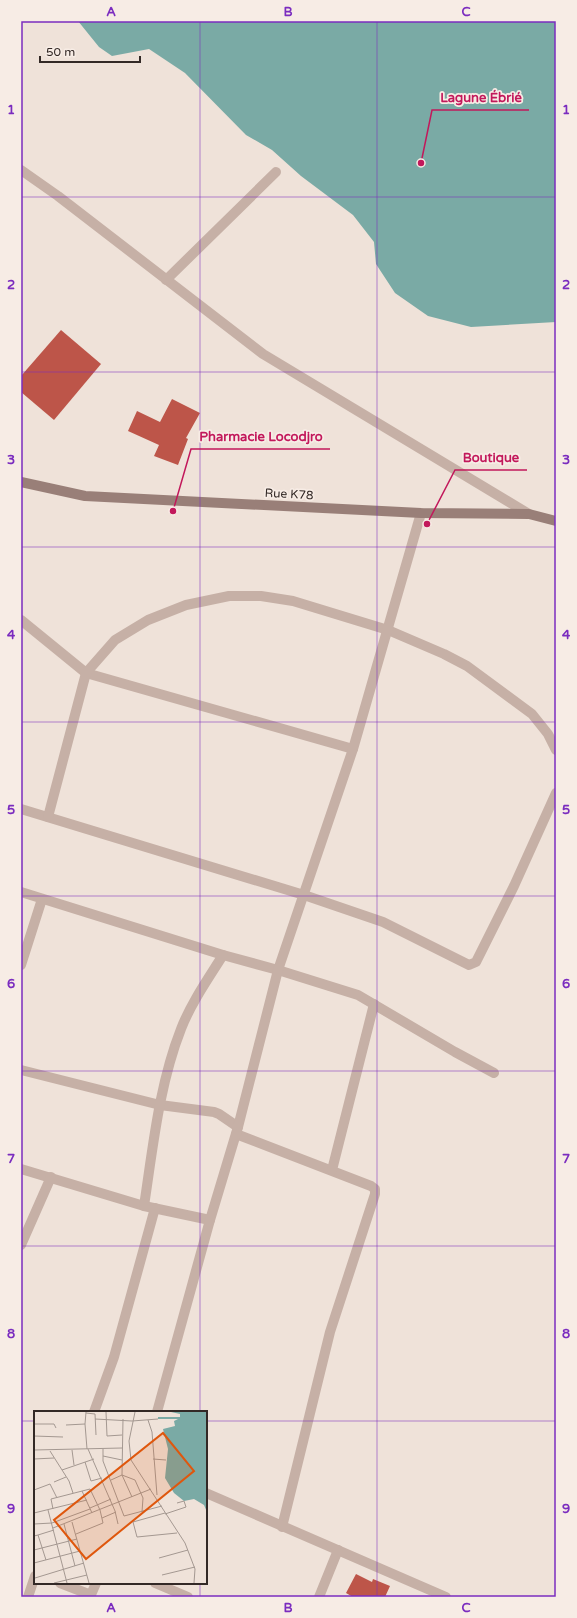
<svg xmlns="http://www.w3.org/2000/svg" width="577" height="1618" viewBox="0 0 577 1618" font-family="'Varela Round',sans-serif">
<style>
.water{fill:#7aaaa5}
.building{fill:#bd5549}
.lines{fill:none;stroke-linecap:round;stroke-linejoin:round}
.street{stroke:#c6b0a6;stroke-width:10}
.secondary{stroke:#997f78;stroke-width:10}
.grid{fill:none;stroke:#7b2cbf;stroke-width:1;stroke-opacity:0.55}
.labels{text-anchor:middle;stroke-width:3.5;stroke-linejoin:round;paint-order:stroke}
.street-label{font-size:12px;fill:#332926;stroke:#f7ece5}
.inset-river{fill:none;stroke:#7aaaa5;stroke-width:2}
.inset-road{fill:none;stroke:#a49891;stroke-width:1}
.view{fill:#df570d;fill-opacity:0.15;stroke:#df570d;stroke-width:2}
.inset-edge{fill:none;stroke:#332926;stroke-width:2}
.leader{fill:none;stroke:#c2185b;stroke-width:1.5}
.callout-dot{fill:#c2185b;stroke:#f7ece5;stroke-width:1.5}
.callout-label{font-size:13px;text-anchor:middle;font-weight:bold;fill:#c2185b;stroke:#f7ece5;stroke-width:3.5;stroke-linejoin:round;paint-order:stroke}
.neatline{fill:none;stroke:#7b2cbf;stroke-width:1.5}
.grid-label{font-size:13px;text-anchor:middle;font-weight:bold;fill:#7b2cbf}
</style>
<rect width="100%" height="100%" fill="#efe2d9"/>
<!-- water -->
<path class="water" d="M78 21H556V322L471 327 428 316 395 293 376 264 374 242 353 215 301 176 272 150 246 135 185 73 149 49 112 56 99 47Z"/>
<!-- building -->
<g class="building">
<path d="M61 330 101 364 54 420 21 392V376Z"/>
<path d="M172 399 200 413 186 438 188 439 178 465 154 456 159 445 128 431 137 411 160 422Z"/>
<path d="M356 1574 372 1582 373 1579 390 1586 385 1597H353L346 1593Z"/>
</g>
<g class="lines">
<!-- street -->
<g class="street">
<path d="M21 170 58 196 263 354 529 514"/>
<path d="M166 280 276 172"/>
<path d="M21 620 86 673 353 749"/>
<path d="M21 809 304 895 383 922 469 965 476 962 514 886 556 793"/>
<path d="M48 817 86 673 115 640 148 620 186 605 229 596H261L293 601 388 630 444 654 467 666 532 714 548 734 556 750"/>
<path d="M21 892 223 955 278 970 358 995 455 1052 494 1073"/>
<path d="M21 965 42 899"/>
<path d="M21 1070 160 1105 214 1112 219 1114 238 1127"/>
<path d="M236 1134 371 1186 375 1189V1194L330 1332 282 1527"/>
<path d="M21 1169 144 1206 210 1220"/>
<path d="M332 1170 374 1004"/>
<path d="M144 1206C153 1147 159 1085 181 1029 191 1003 208 979 223 955"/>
<path d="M21 1245 51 1177"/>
<path d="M94 1412 114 1357 155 1208"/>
<path d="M157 1412 210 1220 238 1127 278 970 353 749 421 513"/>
<path d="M206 1493 446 1597"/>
<path d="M60 1583 91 1595"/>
<path d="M155 1583 188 1597"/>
<path d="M28 1597 35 1576"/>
<path d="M90 1597 96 1583"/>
<path d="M319 1597 338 1550"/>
</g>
<!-- secondary -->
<path class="secondary" d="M21 482 85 496 421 513 529 514 556 521"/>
</g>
<!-- grid -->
<path class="grid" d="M200 21V1412M377 21V1597M21 197H556M21 372H556M21 547H556M21 722H556M21 896H556M21 1071H556M21 1246H556M21 1421H35M206 1421H556M200 1583V1597"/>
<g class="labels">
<!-- street labels -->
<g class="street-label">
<text transform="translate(289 494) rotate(3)" y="4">Rue K78</text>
</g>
</g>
<!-- overview -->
<g transform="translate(34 1411)">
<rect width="173" height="173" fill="#efe2d9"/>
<path d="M137 1H173V101L170 94 160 88 150 90 140 82 131 67 134 38 129 18 141 15 140 10 146 7V3Z" fill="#7aaaa5"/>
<path class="inset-river" d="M124 7H147"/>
<path class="inset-road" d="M72 1 73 25 88 24M101 1 95 30 97 49 151 132 161 158 160 172M52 2 61 3 62 24M61 8 98 10M89 8 88 64 98 86M114 9 118 21 123 84M98 10 124 8M0 13H20L22 17M51 13 53 38M32 14 51 13 52 1M0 25 29 26M54 38 81 100 84 113M69 38V50L90 105 128 95M0 39 88 37M38 39 40 54M16 40 35 70 39 82M69 45 88 49M0 48 20 47M119 48 132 49M51 51 57 70 68 67M28 59 60 48M77 69 88 64 101 69 109 87 108 101M20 71 32 66M0 79 16 73 23 87M48 80 58 102M56 97 77 88M19 98 17 88 56 78 66 99M14 99 33 172M0 102 53 89M131 102 99 111 103 126 143 122M131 103 152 96 150 90 143 92M68 107 82 101M38 111 55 172M0 113 18 112 56 98M30 113 41 155M19 117 117 78M42 123 69 112 66 99M4 124 20 119M0 125 4 124 12 149M0 139 43 128M125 147 154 139M0 152 46 140M128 164 161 156M1 167 50 152M20 172 53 164"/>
<path class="view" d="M129 22 160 60 52 148 20 109Z"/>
<rect width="173" height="173" class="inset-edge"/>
</g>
<!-- callouts -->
<path class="leader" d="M421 163L432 110H529M173 511L191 449H330M427 524L455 470H527"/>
<g class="callout-dot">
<circle cx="421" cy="163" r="4"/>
<circle cx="173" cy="511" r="4"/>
<circle cx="427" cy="524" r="4"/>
</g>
<g class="callout-label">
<text x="481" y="102">Lagune Ébrié</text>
<text x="261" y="441">Pharmacie Locodjro</text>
<text x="491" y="462">Boutique</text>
</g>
<!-- border -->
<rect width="577" height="1618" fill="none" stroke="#f7ece5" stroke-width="44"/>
<!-- scale -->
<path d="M40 56v6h100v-6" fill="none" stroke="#332926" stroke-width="2"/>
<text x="46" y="56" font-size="12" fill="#332926" stroke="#f7ece5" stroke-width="3" paint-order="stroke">50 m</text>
<rect x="22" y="22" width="533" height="1574" class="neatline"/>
<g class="grid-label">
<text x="111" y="16">A</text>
<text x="288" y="16">B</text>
<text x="466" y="16">C</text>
<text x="11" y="114">1</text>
<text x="566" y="114">1</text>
<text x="11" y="289">2</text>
<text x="566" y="289">2</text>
<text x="11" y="464">3</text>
<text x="566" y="464">3</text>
<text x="11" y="639">4</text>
<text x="566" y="639">4</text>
<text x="11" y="814">5</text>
<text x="566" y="814">5</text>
<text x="11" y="988">6</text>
<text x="566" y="988">6</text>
<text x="11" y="1163">7</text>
<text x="566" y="1163">7</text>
<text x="11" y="1338">8</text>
<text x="566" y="1338">8</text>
<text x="11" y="1513">9</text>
<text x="566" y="1513">9</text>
<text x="111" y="1612">A</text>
<text x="288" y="1612">B</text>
<text x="466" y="1612">C</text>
</g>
</svg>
